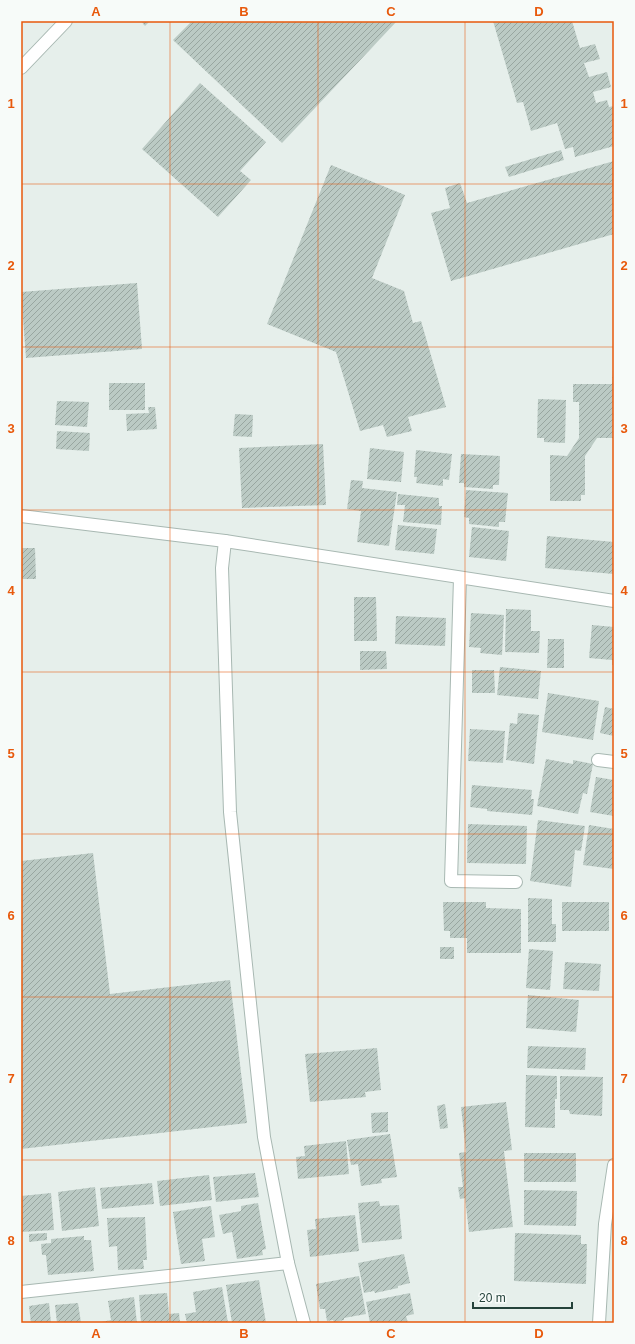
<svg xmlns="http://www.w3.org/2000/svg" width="635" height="1344" viewBox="0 0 635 1344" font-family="Helvetica,sans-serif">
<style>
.building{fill:url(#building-hatch)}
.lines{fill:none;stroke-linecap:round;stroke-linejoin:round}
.lane-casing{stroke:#a8b8b2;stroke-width:14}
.street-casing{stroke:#a8b8b2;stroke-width:14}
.lane{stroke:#fff;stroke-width:12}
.street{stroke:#fff;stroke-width:12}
.grid{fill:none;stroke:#e8590c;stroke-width:1;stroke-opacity:0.55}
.neatline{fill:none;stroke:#e8590c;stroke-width:1.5}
.grid-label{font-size:13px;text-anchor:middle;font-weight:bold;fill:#e8590c}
</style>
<defs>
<pattern id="building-hatch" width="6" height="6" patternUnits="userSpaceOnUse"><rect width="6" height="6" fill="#bbcac4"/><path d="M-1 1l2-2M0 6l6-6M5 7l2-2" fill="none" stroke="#98a6a0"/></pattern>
</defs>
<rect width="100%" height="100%" fill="#e6efeb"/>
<!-- building -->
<g class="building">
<path d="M141 21H150L145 26Z"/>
<path d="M192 21H397L282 143 173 40Z"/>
<path d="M493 21H572L580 48 595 44 600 59 584 63 589 77 607 72 611 87 593 92 596 103 607 100 609 107 614 106V146L575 157 573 147 565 149 557 123 531 131 523 102 517 103Z"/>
<path d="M200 83 266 142 240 171 251 180 218 217 142 149Z"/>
<path d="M561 150 564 160 509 177 505 167Z"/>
<path d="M614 161V234L451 281 431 213 450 208 445 188 460 183 467 203Z"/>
<path d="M331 165 405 195 372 278 404 291 413 323 421 321 446 407 408 417 412 431 387 437 383 425 360 431 336 352 267 324Z"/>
<path d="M137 283 142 349 26 358 21 292Z"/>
<path d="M613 369H614V438H597L585 456V495H581V501H550V455L567 456 579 438V402H573V384H612Z"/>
<rect x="109" y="383" width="36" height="27"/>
<path d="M538 399 566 400 565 443 544 442V438H537Z"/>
<path d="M57 401 89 402 87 427 55 425Z"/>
<path d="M148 407H155L157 429 127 431 126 414 149 413Z"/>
<path d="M235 414 253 415 252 437 233 436Z"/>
<path d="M57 431 90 433 89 451 56 449Z"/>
<path d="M323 444 326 505 242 508 239 448Z"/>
<path d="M370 448 404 452 401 482 367 479Z"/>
<path d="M416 450 452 454 449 480 443 479V486L416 483 417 477H414Z"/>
<path d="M461 454 500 456 499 485H493V489L464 487V483H459Z"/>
<path d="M351 480 363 481 362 488 397 492 389 546 357 542 361 511 347 509Z"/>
<path d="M466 490 508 493 505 522H499V527L469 524V518L464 517Z"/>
<path d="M398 494 439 498V506H442L441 525 403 522 405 505H397Z"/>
<path d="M398 525 437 529 434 554 395 550Z"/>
<path d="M472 527 509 531 506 561 469 557Z"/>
<path d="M547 536 614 542V574L545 568Z"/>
<path d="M21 548H35L36 579H21Z"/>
<path d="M354 597H376L377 641H354Z"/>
<path d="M506 609 531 610V631H540L539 653 505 652Z"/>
<path d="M471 613 504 615 502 655 480 653 481 648 469 647Z"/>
<path d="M396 616 446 618 445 646 395 644Z"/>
<path d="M592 625 614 627V665H612V660L589 658Z"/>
<path d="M548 639H564V668H547Z"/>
<path d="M360 651H386L387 669 360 670Z"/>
<path d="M500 667 541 671 538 699 497 695Z"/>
<path d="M472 670H494L495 693H472Z"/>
<path d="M548 693 599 701 593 740 542 732Z"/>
<path d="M605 707 614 709V736L600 733Z"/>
<path d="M518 713 539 715 534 764 506 760 510 723 517 724Z"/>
<path d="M470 729 505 731 503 763 468 761Z"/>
<path d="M546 759 573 764V760L593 764 587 794 583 793 578 814 537 806Z"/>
<path d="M596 777 614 780V816L590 812Z"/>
<path d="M472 785 532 790 531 799H534L532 815 487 811V809L470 807Z"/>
<path d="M538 820 585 826 581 851 575 850 571 887 530 881Z"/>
<path d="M468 824 527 826 526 864 467 863Z"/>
<path d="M589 825 614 829V869L583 865Z"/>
<path d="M93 853 110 994 230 980 247 1123 21 1149V861Z"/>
<path d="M528 898 552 899V924H556V942H528Z"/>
<path d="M443 902H486V908L521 909V953H467V938H450V931H444Z"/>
<rect x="562" y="902" width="47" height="29"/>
<rect x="440" y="947" width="14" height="12"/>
<path d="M529 949 553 951 550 990 526 988Z"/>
<path d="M565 962 601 964 599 991 563 989Z"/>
<path d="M528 995 579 1000 576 1032 526 1028Z"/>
<path d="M528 1046 586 1048 585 1070 527 1068Z"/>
<path d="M377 1048 381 1090 365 1092 366 1097 310 1102 305 1054Z"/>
<path d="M526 1075 557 1076V1099H555V1128L525 1127Z"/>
<path d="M560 1076 603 1077 602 1116 570 1114 569 1110H560Z"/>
<path d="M506 1102 512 1150 504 1151 513 1227 469 1232 465 1198 460 1199 458 1187H463L459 1153 466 1152 461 1107Z"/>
<path d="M445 1104 448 1128 440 1129 437 1106Z"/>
<path d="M388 1112V1132L372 1133 371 1113Z"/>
<path d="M390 1134 397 1177 381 1179 382 1183 361 1186 358 1164 351 1165 347 1140Z"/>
<path d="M346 1141 349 1174 298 1179 296 1157 305 1156 304 1146Z"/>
<rect x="524" y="1153" width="52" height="29"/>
<path d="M255 1173 259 1197 216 1202 213 1177Z"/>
<path d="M209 1175 212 1200 160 1206 157 1181Z"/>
<path d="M152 1183 154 1204 102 1209 100 1188Z"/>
<path d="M95 1187 99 1226 62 1231 58 1192Z"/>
<path d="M524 1190 577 1191 576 1226 524 1225Z"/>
<path d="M51 1193 54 1230 21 1232V1196Z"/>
<path d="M379 1201 380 1206 399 1205 402 1239 362 1243 358 1203Z"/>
<path d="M258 1203 266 1249 262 1250 263 1255 237 1259 232 1232 223 1234 219 1215 241 1211V1206Z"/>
<path d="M211 1206 215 1237 202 1239 205 1261 181 1264 173 1212Z"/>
<path d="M355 1215 359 1251 310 1257 307 1230 316 1229 315 1219Z"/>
<path d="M145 1217 147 1260H143L144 1269 118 1270 117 1246 109 1247 107 1218Z"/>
<path d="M47 1233V1240L29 1242V1234Z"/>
<path d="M515 1233 581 1235V1244H587L586 1284 514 1281Z"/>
<path d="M84 1236V1240H91L94 1271 48 1275 46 1255H42L41 1244 51 1243V1239Z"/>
<path d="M404 1254 410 1283 398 1286V1288L375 1293 374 1291 364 1293 358 1263Z"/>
<path d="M359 1276 366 1314 344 1318V1320L334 1322 333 1320 327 1321 325 1309H320L316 1284Z"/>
<path d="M259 1280 266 1323H232L226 1285Z"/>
<path d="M222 1287 228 1323H187L185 1314 196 1312 193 1292Z"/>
<path d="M167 1293 169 1314 179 1313 180 1323H141L139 1295Z"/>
<path d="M410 1293 414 1314 406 1316 408 1323H370L366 1302Z"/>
<path d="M134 1297 137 1323H97L111 1320 108 1301Z"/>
<path d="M49 1303 51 1323H31L29 1306Z"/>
<path d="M78 1303 81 1323H57L55 1305Z"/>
</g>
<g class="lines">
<!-- lane casing -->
<g class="lane-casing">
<path id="lane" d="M460 578 451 881 516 882"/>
</g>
<!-- street casing -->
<g class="street-casing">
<g id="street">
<path d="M21 68 66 21"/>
<path d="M21 516 225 541 614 601"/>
<path d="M225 541 222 568 230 812 264 1137 288 1263 304 1323"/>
<path d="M598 760 614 762"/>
<path d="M21 1292 288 1263"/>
<path d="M599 1323 605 1224 614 1165"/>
</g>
</g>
<!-- lane -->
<use href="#lane" class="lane"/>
<!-- street -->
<use href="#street" class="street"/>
</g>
<!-- grid -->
<path class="grid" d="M170 21V1323M318 21V1323M465 21V1323M21 184H614M21 347H614M21 510H614M21 672H614M21 834H614M21 997H614M21 1160H614"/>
<!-- border -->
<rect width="635" height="1344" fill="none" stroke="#f7fbf9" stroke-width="44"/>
<!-- scale -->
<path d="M473 1302v6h99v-6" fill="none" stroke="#24423a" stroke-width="2"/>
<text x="479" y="1302" font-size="12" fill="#24423a" stroke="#f7fbf9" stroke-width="3" paint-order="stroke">20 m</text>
<rect x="22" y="22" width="591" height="1300" class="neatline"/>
<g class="grid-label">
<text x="96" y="16">A</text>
<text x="244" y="16">B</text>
<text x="391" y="16">C</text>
<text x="539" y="16">D</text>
<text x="11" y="108">1</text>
<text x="624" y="108">1</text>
<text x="11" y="270">2</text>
<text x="624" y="270">2</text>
<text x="11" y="433">3</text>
<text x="624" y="433">3</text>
<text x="11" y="595">4</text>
<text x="624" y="595">4</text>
<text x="11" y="758">5</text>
<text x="624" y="758">5</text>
<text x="11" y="920">6</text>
<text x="624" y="920">6</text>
<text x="11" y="1083">7</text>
<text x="624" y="1083">7</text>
<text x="11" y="1245">8</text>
<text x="624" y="1245">8</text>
<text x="96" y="1338">A</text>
<text x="244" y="1338">B</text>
<text x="391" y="1338">C</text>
<text x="539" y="1338">D</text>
</g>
</svg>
